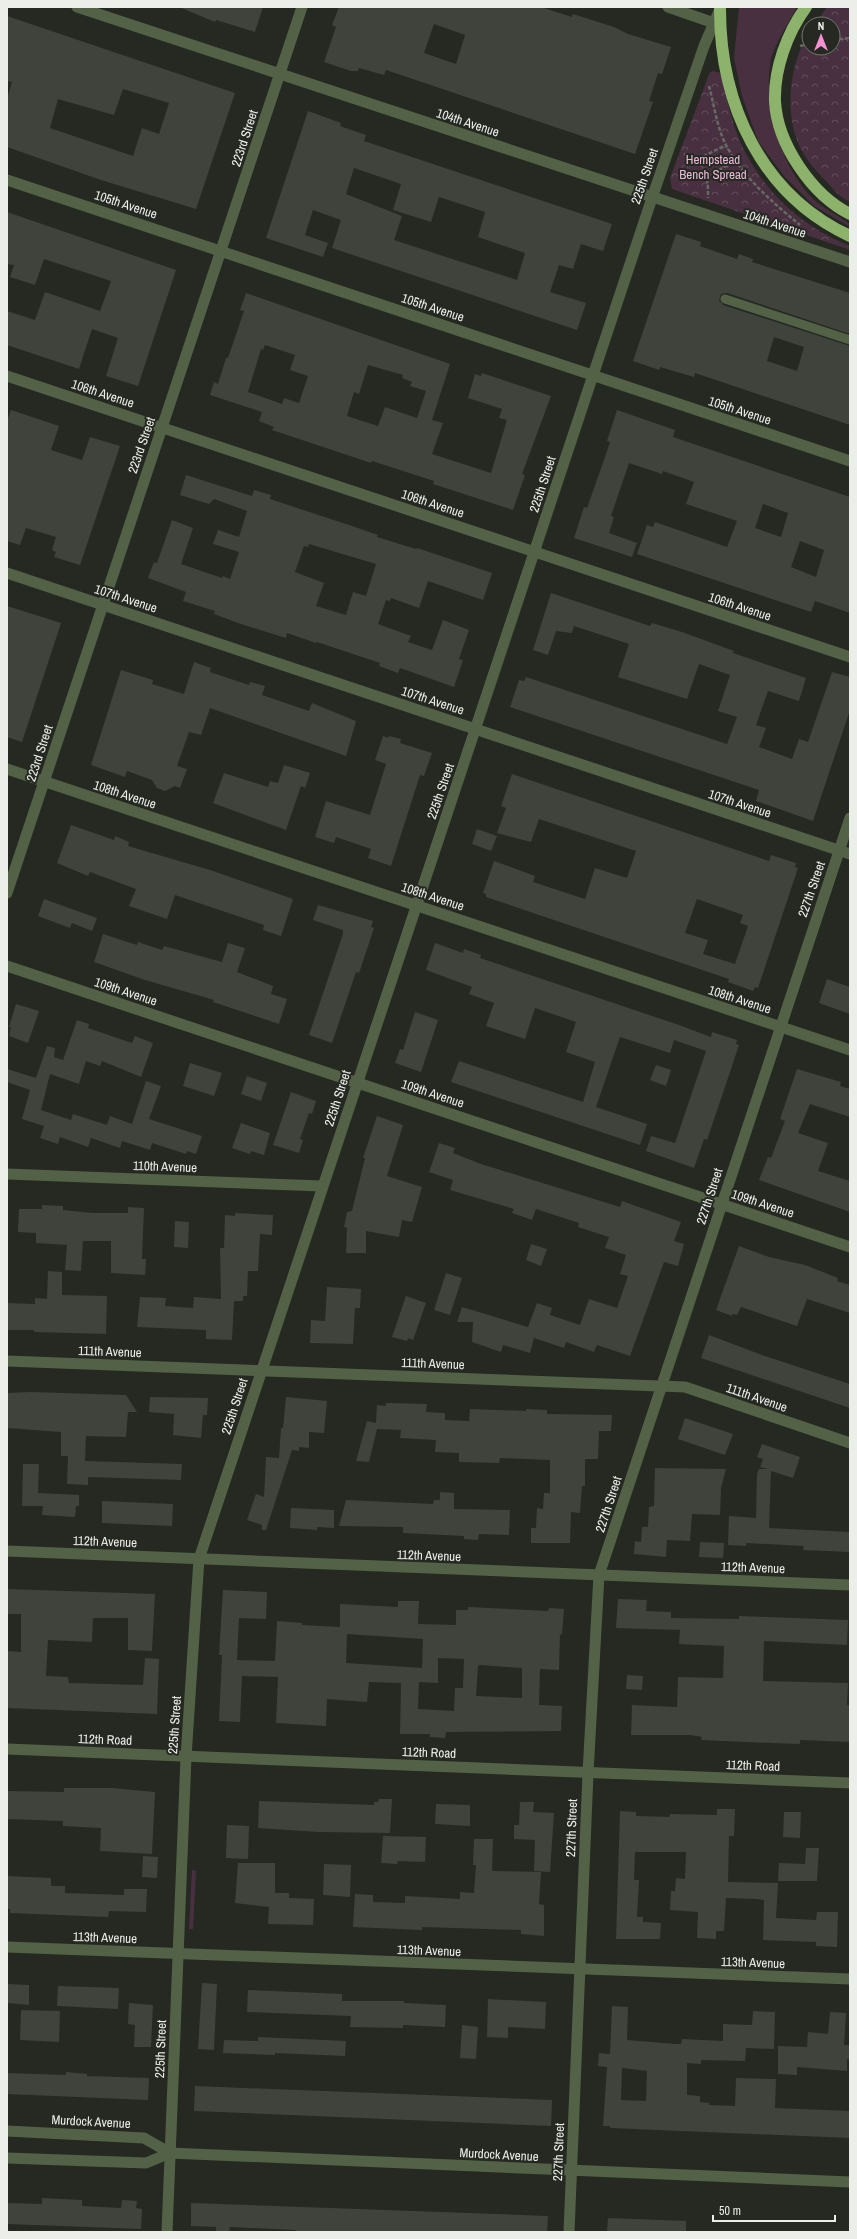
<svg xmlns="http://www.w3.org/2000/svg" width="857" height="2239" viewBox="0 0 857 2239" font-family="'Archivo Narrow',sans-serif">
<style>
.grass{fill:#493040}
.park{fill:url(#park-crowns)}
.building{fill:#3f433b;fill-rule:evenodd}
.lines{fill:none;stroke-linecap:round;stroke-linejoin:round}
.path{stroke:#666a64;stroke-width:2.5;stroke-dasharray:4 2;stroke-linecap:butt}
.service{stroke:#536246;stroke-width:9}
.minor{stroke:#536246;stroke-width:11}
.motorway{stroke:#8db26c;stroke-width:12}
.labels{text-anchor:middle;stroke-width:4;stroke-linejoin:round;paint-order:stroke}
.street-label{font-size:13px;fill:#ebeee9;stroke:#252922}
.park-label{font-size:13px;fill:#edb8d9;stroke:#252922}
</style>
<defs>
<pattern id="park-crowns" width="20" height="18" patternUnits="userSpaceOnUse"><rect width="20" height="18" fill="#493040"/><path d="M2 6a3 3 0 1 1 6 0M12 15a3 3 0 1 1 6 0" fill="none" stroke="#634e5c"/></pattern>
</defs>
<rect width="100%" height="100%" fill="#252922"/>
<!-- grass -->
<g class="grass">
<path d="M739 7H797C789 22 775 44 771 59 762 105 782 174 819 204 829 211 840 217 850 224V227L814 206 784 176 758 141 742 96 734 58Z"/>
<path d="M192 1870 196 1871 193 1929H189Z"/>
</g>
<!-- park -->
<g class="park">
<path d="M827 7H850V202C839 197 833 189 825 180 814 169 802 155 797 140 785 108 790 62 809 33V48H833V24H815Z"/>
<path d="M713 71 721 73C727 98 732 127 744 150 768 196 802 226 850 246V250L672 189 670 178 710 72Z"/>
</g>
<!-- building -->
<g class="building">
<path d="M179 7H263L255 32 216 20 215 22Z"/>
<path d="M339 7H541L572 17 573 14 614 27 628 34 671 47 662 74 658 73 649 101 653 102 635 154 386 70 384 75 359 68 358 71H351L324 62 336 27 332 25ZM434 24 465 35 456 64 424 53Z"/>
<path d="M7 16 235 93 196 209 101 180 7 147V99L12 82 7 81ZM123 89 169 103 159 134 142 128 133 156 50 128 58 99 114 115Z"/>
<path d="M308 111 341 123 340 126 366 135 364 141 612 224 603 251 581 244 573 269 559 265 550 292 586 303 577 330 332 248 341 220 313 210 305 235 328 243 323 257 266 238ZM354 168 401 184 393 210 431 222 439 197 485 212 478 237 525 253 517 280 394 240 402 216 346 194Z"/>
<path d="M7 212 176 270 138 386 106 376 118 338 92 329 79 369 7 345V311L35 320 45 292 100 311 111 281 44 259 35 285 10 277 14 265 7 264Z"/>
<path d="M676 234 701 242 700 246 737 259 739 254 753 259 752 262 850 293V334L727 293 721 294 719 300 723 305 850 346V425L695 373 694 377 660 367 659 370 633 361ZM774 337 804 347 797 371 767 361Z"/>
<path d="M246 293 450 364 432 420 443 423 432 454 491 473 507 420 499 418 502 409 468 398 475 374 481 376 482 373 551 396 522 474 525 475 513 510 433 484 434 481 372 461 371 463 272 430 274 427 259 421 262 412 210 395 214 382 218 384 226 358H228L244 311 240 310ZM265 345 295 355 290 370 308 376 299 403 284 398 282 404 248 392 261 349 263 350ZM368 365 403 375 402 378 412 382 410 386 426 391 417 418 385 407 378 426 347 416 354 392 359 394Z"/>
<path d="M11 410 59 426 51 450 82 460 90 437 120 446 80 565 54 557 56 552 52 550 56 537 26 528 20 545 7 541V421Z"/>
<path d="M617 410 675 430 673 437 850 497V613L815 601 811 612 637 554 647 525 653 527 655 522 727 547 737 521 686 504 694 482 663 471 662 474 629 463 611 516 614 517 609 533 637 543 632 557 574 538 584 507 587 508 604 460 610 442 607 441ZM763 504 788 513 781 537 755 528ZM800 541 824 550 816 577 791 567Z"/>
<path d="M186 475 252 496 254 490 271 495 270 499 355 527 378 535 377 537 416 549 417 548 492 573 483 600 428 581 419 608 391 598 390 601 386 600 378 624 411 636 408 642 432 650 443 620 469 630 459 659 463 660 454 687 400 668 398 673 379 666 380 663 317 642 316 643 287 633 286 638 238 623 214 614 215 611 183 601 186 592 148 578 154 562 157 563 172 520 193 528 181 564 222 578 223 576 230 579 239 552 213 544 218 530 239 537 247 511 214 499 209 504 180 495ZM309 544 376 564 366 596 353 592 346 615 316 606 324 583 295 572 304 546 308 547Z"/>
<path d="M551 593 650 626 652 623 682 632 734 651 733 653 806 678 799 701 768 691 756 725 766 728 759 747 792 759 799 739 808 742 832 672 850 677V710L813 821 756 801 759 790 510 707 519 680 524 681 526 677 727 744 737 717 718 711 730 675 699 664 687 699 618 677 629 644 574 626 572 633 556 631 548 655 533 650Z"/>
<path d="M7 606 61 623 22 742 7 737Z"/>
<path d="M194 662 211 668 210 672 249 685 250 682 265 686 262 695 309 711 312 703 356 721 346 756 210 708 201 735 189 732 177 766 187 769 180 788 175 786 165 791 157 788 152 780 127 771 125 777 91 765 121 670 153 680 152 684 184 694Z"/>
<path d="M383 736 388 738 389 736 401 739 400 743 432 753 424 776 420 775 391 866 368 858 371 849 336 837 334 843 315 837 326 801 370 815 386 764 375 760Z"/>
<path d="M284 765 310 773 305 788 301 786 286 830 213 803 224 773 268 787 270 781 278 783Z"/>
<path d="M512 774 769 861 771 855 796 863 795 867 798 868 758 988 755 987 753 991 728 982 729 979 486 897V894L483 893 494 861 535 876 533 882 585 899 595 868 627 878 636 851 539 819 531 842 497 833 506 808 501 806ZM697 899 743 915 740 923 748 926 735 964 703 954 708 940 685 933Z"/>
<path d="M71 825 114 840 115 836 129 842 128 846 210 870 293 899 281 936 263 930 264 925 175 895 167 919 129 906 136 889 90 872 88 876 57 863Z"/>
<path d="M477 829 497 836 491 851 472 844Z"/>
<path d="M44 899 97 918 92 931 72 923 70 928 38 916Z"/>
<path d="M318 905 373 921 371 927 374 928 359 973 356 972 332 1043 309 1035 343 934V930L313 920Z"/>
<path d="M103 934 137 945 138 942 162 950 164 946 222 962 228 943 245 948 237 972 273 986 271 994 287 999 279 1024 213 1002 214 1000 145 980 94 962Z"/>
<path d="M435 943 463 953 464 949 481 955 480 958 679 1025 711 1037 712 1032 737 1040 736 1044 739 1045 726 1084 707 1140 704 1139 694 1168 646 1151 651 1136 675 1143 706 1051 674 1040 670 1053 620 1037 596 1107 647 1124 640 1145 451 1082 459 1061 583 1102 595 1062 566 1052 576 1022 535 1008 525 1039 486 1026 494 1003 469 994 472 987 426 970Z"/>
<path d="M827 979 850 987V1014L819 1003Z"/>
<path d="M16 1004 39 1011 28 1043 9 1036 11 1027H9Z"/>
<path d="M415 1012 438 1020 421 1072 395 1063 400 1049 403 1050Z"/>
<path d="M77 1020 89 1024 88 1028 132 1043 135 1036 153 1043 141 1077 102 1061 100 1066 86 1061 79 1084 50 1074 41 1110 71 1120 73 1114 107 1125 110 1116 132 1124 146 1081 161 1086 149 1119 202 1136 196 1154 187 1151 186 1154 152 1143 150 1150 122 1141 120 1148 91 1138 88 1147 60 1137 58 1144 40 1138 44 1126 22 1119 30 1090 7 1082V1069L36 1078 47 1046 55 1048 54 1057 63 1060Z"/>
<path d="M190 1063 222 1073 214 1096 183 1086Z"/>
<path d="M656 1065 671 1070 666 1086 650 1080Z"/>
<path d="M797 1069 841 1082 840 1086 850 1089V1117L810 1104 798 1133 828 1143 818 1171 850 1181V1212L759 1180 768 1157 771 1158 785 1121 780 1119Z"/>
<path d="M247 1076 267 1083 261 1101 241 1094Z"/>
<path d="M291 1092 316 1101 312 1114 309 1113 300 1139 303 1140 299 1153 273 1145Z"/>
<path d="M377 1116 403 1125 387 1176 422 1187 412 1222 402 1220 399 1237 366 1231V1253H346L347 1228 344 1227 347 1212 352 1211 365 1158H363Z"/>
<path d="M241 1123 270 1133 264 1155 251 1151 250 1154 232 1148Z"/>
<path d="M439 1143 455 1148 453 1153 481 1164 620 1207 622 1201 681 1222 674 1241 684 1244 678 1266 664 1262 630 1356 597 1345 594 1352 566 1342 564 1348 534 1338 530 1353 503 1345 501 1352 472 1342 473 1322H457L462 1307 528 1327 537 1303 552 1308 550 1315 580 1325 589 1299 617 1308 628 1276 620 1274 626 1255 605 1248 609 1237 578 1227 579 1223 536 1209 532 1220 512 1213 514 1209 450 1190 453 1180 429 1172Z"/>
<path d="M42 1205 63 1206V1210L92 1213H128V1207L144 1208 142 1259H146L145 1275 111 1273V1241H83L81 1271 65 1270 67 1245 36 1243V1233L18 1232 19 1209H42Z"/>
<path d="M235 1213 273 1215 272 1235 260 1234 258 1271H248L247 1296H243V1301H234L232 1340 206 1339V1330L137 1327 140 1297 166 1298 165 1306 193 1308 194 1297 221 1299 220 1248H224L225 1215 235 1216Z"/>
<path d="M175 1221 189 1222 188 1248 174 1247Z"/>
<path d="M531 1244 547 1249 541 1266 526 1260Z"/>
<path d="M739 1246 769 1257 805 1265 838 1278 837 1281 850 1285V1313L807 1299 797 1326 741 1307 737 1315 732 1314V1316L716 1310Z"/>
<path d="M48 1271 62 1272V1295L107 1296 106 1334 34 1332V1330H7V1303L35 1304V1298L47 1299Z"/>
<path d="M446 1273 462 1278 450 1315 434 1310Z"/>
<path d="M327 1287 361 1289 360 1308H355L353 1344 310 1343 311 1320 325 1321Z"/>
<path d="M406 1296 426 1303 413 1340 408 1338 407 1341 392 1337Z"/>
<path d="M709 1335 762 1355 850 1384V1408L701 1358Z"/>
<path d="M31 1392 126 1395 137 1412H128L126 1437 86 1436 85 1461 182 1464 181 1480 88 1477V1485L67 1484 68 1456H61V1432L7 1428V1393Z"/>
<path d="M150 1397 208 1398 207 1415H203L201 1438 173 1435 174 1414 149 1412Z"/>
<path d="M286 1397 327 1401 324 1433 309 1432V1448L299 1447V1451L292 1450 266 1530H262V1525L247 1520 256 1494 264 1497 266 1457 279 1458 281 1428H283Z"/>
<path d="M386 1403 427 1404 426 1412 445 1413V1420L469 1421 470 1409 526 1411V1409L547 1410V1414L612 1415 611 1431H599L598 1459H585V1486H582L580 1513 571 1512 570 1543H531V1528H536L537 1508 543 1509 544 1493H550V1460L500 1458 499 1463 459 1462V1453L435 1452 436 1440 400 1438 401 1430 377 1429 369 1462 356 1461 367 1421 376 1423 377 1405 386 1406Z"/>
<path d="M685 1418 733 1434 725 1455 678 1439Z"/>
<path d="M762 1444 800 1457 793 1478 771 1471 769 1528 850 1532V1552L803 1550 804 1546 746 1543V1546L728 1545 729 1516 756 1518 757 1474 759 1469H768L760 1467 763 1459 757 1457Z"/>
<path d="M23 1464H39L38 1493 79 1495V1506H76L75 1517 42 1515 43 1506H22Z"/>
<path d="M655 1468 726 1469 721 1488 720 1515 692 1514 690 1541 667 1540 666 1557 634 1554 635 1541 641 1542 642 1527H648L649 1507 654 1506Z"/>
<path d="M440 1492 454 1493V1509L510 1510 509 1535 479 1534 478 1540 464 1539V1536L403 1533V1527L339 1526 346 1500 433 1504 434 1500H440Z"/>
<path d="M102 1501 173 1504 172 1526 102 1523Z"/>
<path d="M291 1508 334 1510V1528L317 1527V1530L290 1528Z"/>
<path d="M700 1542 724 1543 723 1558 699 1557Z"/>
<path d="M7 1589 155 1594 152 1651 128 1650V1618H93L92 1642 48 1640 46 1676 68 1677 69 1683 143 1685 145 1658 159 1659 157 1714 7 1708V1651L21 1652V1614H7Z"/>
<path d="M223 1590 267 1592 266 1619 239 1618 237 1660 275 1661 277 1621 302 1623V1625L340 1627V1604L398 1607V1601H419L418 1624 456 1625V1610H468V1607L548 1611 549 1608 564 1609 562 1635 560 1634 559 1670 540 1669 539 1705 562 1706 561 1731 446 1732 445 1738 430 1737V1734H400L401 1683 369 1682 367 1702 327 1699 326 1726 276 1723 278 1677 242 1676 240 1722 219 1721 222 1655H219ZM347 1634 423 1639 422 1668 346 1663ZM438 1658 464 1659 463 1688H455L454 1711 418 1709 419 1682 438 1683ZM480 1665 522 1668V1698L476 1696 478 1666Z"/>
<path d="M618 1599 647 1600 646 1611 671 1612V1618L739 1619V1616L848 1620 847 1645 764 1641 763 1681 848 1683 847 1705H850V1742L800 1740V1744L773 1743 701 1740 702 1737 691 1735H631L632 1705 677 1707 678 1677 723 1678 724 1646 679 1644 680 1630 616 1628Z"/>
<path d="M627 1675 643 1676 642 1690 626 1689Z"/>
<path d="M64 1788H112L155 1792 152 1854 100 1851 101 1828 63 1826V1821L7 1819V1791L64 1792Z"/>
<path d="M379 1799H392L390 1833 319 1832 258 1828 259 1801 374 1805V1802H378Z"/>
<path d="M520 1802H534L533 1812 554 1813 550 1872 534 1871 535 1840 514 1839V1825H519Z"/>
<path d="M436 1804 470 1805V1826L435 1824Z"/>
<path d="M717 1809H735L734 1836H729L728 1882 778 1883 776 1918 816 1920 817 1912H838L837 1947 816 1946V1942L763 1940 764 1900 757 1899 726 1898 724 1931H716V1939L697 1938 698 1912 670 1910 671 1891H675L676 1878 685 1879 686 1852H635L634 1880H639L637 1917H643V1922L661 1923 660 1939H616L620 1811 636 1812V1816L670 1817V1814L717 1815Z"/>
<path d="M784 1812H801L800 1838 783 1837Z"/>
<path d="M227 1825 249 1826 248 1859 226 1858Z"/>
<path d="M383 1836 426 1837 425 1862 398 1861 397 1864 381 1863Z"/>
<path d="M474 1839H493L492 1871 541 1872 539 1904 544 1905V1936L521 1934V1930L422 1927V1930L353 1927 355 1894 373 1895V1902L405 1903V1896L460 1899V1892L474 1893 476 1865H473Z"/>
<path d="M806 1848H819L817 1881H778L779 1863 805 1864Z"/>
<path d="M143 1856 158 1857 157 1878 142 1877Z"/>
<path d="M238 1863H275V1893H289V1898L314 1899 313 1925 268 1924 269 1907 235 1903Z"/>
<path d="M324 1864 351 1865 350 1897 323 1895Z"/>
<path d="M7 1876 51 1878V1886H65V1893L124 1895V1889H147L146 1912 109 1911 108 1917 10 1913V1909H7Z"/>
<path d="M202 1983 217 1984 214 2050 198 2049Z"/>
<path d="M7 1984 29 1985V2005L7 2003Z"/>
<path d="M58 1986 119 1988 118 2009 57 2006Z"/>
<path d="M248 1990 342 1994V2001H404V2003L446 2005 445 2027 403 2025V2028L350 2027 351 2016 247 2012Z"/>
<path d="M488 1999 546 2002 545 2029 508 2027V2038L487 2037Z"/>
<path d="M129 2003 153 2005 151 2047H134L135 2025 128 2024Z"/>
<path d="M612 2006 628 2007 627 2040 675 2044H681L682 2039 723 2041V2024L752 2025 753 2011 775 2012 774 2049 746 2048 745 2061 701 2060V2064L687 2063V2095L700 2096V2102L709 2103V2105L735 2106 736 2078 776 2079 775 2108 850 2111V2138L610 2128V2126H603L607 2067 598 2066 599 2053 610 2054ZM622 2068 647 2071 646 2101 621 2100Z"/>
<path d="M21 2010 60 2011 59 2042 20 2040Z"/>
<path d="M830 2012 846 2013 844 2045H850V2060L847 2059V2071L797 2067V2075L778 2074V2046L807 2047 808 2032 828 2034Z"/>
<path d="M462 2025 478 2027 476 2059 460 2058Z"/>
<path d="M258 2037 346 2041 345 2056 275 2053V2055L223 2053 224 2040 258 2041Z"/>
<path d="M66 2072 87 2074V2076L149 2078 148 2100 7 2094V2073L66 2075Z"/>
<path d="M195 2086 552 2100 551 2126 194 2111Z"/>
<path d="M42 2198 82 2200V2206L121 2208 122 2200 137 2201 136 2208 142 2209 141 2229 7 2224V2203L42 2204Z"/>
<path d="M191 2203 548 2216 547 2232H296V2230L230 2227 229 2232H216V2227L191 2226Z"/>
<path d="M608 2218 686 2221V2232H607Z"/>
</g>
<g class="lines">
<!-- path -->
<g class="path">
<path d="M833 40 850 38"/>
<path d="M800 46 809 44"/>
<path d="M709 86C714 104 717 128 726 145 742 176 773 203 800 225"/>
<path d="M684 154C707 163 708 175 708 198"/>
<path d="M698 159 726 145"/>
<path d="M708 176 735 161"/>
</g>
<!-- service -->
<path class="service" d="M725 299 850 340"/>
<!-- minor -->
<g class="minor">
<path d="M77 7 850 262"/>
<path d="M668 7 714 23"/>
<path d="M7 180 850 461"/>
<path d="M7 376 850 657"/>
<path d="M7 573 850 854"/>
<path d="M7 769 850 1050"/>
<path d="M7 893 302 7"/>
<path d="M7 966 850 1247"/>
<path d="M7 1174 322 1186"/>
<path d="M7 1361 685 1387 850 1443"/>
<path d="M7 1551 850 1585"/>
<path d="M7 1749 850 1783"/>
<path d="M7 1947 850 1979"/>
<path d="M7 2131 144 2138 170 2153 146 2163 7 2158"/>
<path d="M170 2153 850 2182"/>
<path d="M167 2232 186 1757 199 1559 652 198 704 46 720 9"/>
<path d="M569 2232 588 1773 599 1575 850 818"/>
</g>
<!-- motorway -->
<g class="motorway">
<path d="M806 7C787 33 774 69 775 101 777 144 812 195 850 214"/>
<path d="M720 9C720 104 761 195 850 236"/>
</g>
</g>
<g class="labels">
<!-- street labels -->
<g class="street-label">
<text transform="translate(468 122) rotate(18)" y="5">104th Avenue</text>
<text transform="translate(244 138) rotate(-72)" y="5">223rd Street</text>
<text transform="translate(644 176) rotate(-71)" y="5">225th Street</text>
<text transform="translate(126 204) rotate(18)" y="5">105th Avenue</text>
<text transform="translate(775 223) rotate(18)" y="5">104th Avenue</text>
<text transform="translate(433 307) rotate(18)" y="5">105th Avenue</text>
<text transform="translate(103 393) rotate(18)" y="5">106th Avenue</text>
<text transform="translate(740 410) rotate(18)" y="5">105th Avenue</text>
<text transform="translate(141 445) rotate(-71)" y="5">223rd Street</text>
<text transform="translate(542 484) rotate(-72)" y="5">225th Street</text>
<text transform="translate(433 503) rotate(18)" y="5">106th Avenue</text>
<text transform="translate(126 598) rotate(18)" y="5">107th Avenue</text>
<text transform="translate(740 606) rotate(18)" y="5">106th Avenue</text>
<text transform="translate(433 700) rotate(18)" y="5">107th Avenue</text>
<text transform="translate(39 753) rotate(-72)" y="5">223rd Street</text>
<text transform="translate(440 791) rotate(-71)" y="5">225th Street</text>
<text transform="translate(125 794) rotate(18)" y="5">108th Avenue</text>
<text transform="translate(740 803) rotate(18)" y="5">107th Avenue</text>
<text transform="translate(811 889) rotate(-71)" y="5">227th Street</text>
<text transform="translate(433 896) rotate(18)" y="5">108th Avenue</text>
<text transform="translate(126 991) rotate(18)" y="5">109th Avenue</text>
<text transform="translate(740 999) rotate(18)" y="5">108th Avenue</text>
<text transform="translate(433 1093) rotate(18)" y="5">109th Avenue</text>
<text transform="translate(337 1098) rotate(-72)" y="5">225th Street</text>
<text transform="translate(165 1166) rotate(2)" y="5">110th Avenue</text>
<text transform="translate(709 1196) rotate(-72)" y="5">227th Street</text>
<text transform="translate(763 1203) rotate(18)" y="5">109th Avenue</text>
<text transform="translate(110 1351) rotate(2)" y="5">111th Avenue</text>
<text transform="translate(433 1363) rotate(2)" y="5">111th Avenue</text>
<text transform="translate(757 1397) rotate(19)" y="5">111th Avenue</text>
<text transform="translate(234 1406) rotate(-72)" y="5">225th Street</text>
<text transform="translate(608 1504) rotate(-72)" y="5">227th Street</text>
<text transform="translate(105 1541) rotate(2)" y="5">112th Avenue</text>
<text transform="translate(429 1555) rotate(2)" y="5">112th Avenue</text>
<text transform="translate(753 1567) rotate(2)" y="5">112th Avenue</text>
<text transform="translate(174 1725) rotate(-86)" y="5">225th Street</text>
<text transform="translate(105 1739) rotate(2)" y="5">112th Road</text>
<text transform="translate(429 1752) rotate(2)" y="5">112th Road</text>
<text transform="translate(753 1765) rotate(2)" y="5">112th Road</text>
<text transform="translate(571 1828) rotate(-88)" y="5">227th Street</text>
<text transform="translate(105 1937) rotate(2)" y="5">113th Avenue</text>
<text transform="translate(429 1950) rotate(2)" y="5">113th Avenue</text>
<text transform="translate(753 1962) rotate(2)" y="5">113th Avenue</text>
<text transform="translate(160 2049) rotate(-88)" y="5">225th Street</text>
<text transform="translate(91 2121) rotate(3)" y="5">Murdock Avenue</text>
<text transform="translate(558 2152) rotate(-88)" y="5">227th Street</text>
<text transform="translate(499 2154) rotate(3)" y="5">Murdock Avenue</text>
</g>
<!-- park labels -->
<g class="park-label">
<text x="713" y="164">Hempstead<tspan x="713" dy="15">Bench Spread</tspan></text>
</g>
</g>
<!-- border -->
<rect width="857" height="2239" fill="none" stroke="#ebeee9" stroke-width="16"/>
<!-- north arrow -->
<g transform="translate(821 36)"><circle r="19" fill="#252922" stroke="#747872"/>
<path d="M0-3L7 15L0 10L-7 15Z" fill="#f591d3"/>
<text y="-6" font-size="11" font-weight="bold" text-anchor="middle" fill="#ebeee9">N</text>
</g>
<!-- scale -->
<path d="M713 2215v6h122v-6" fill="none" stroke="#ebeee9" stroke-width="2"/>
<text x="719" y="2215" font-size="12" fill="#ebeee9" stroke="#252922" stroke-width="3" paint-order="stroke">50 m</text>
</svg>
